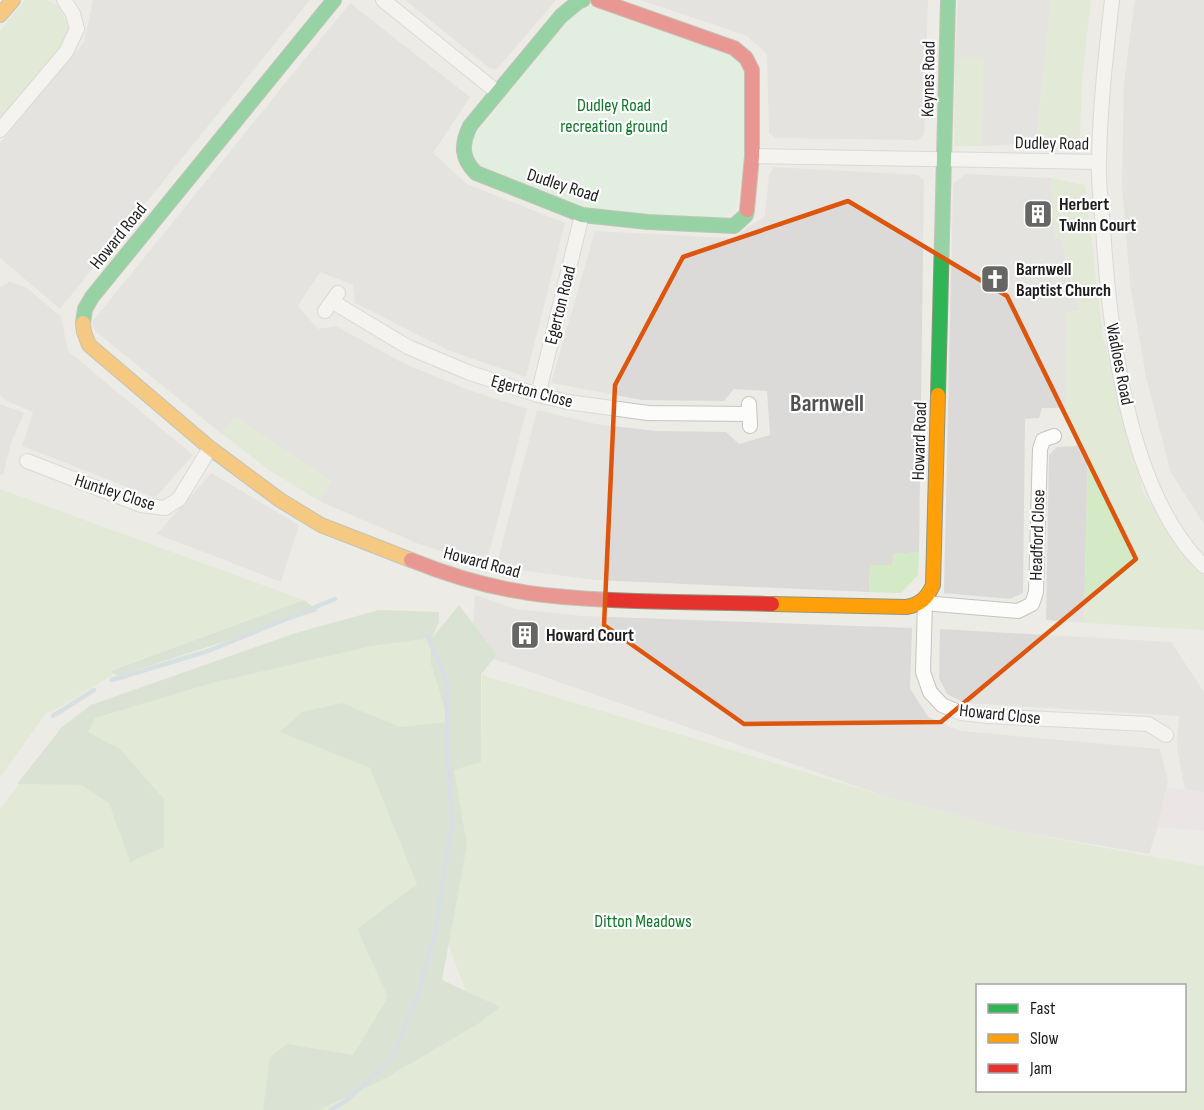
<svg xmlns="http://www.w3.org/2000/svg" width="1204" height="1110" viewBox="0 0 1204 1110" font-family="'Sofia Sans Condensed',sans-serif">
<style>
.residential{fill:#dbdad8}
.industrial{fill:#e9dfe4}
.grass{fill:#d4e9c6;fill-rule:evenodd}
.forest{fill:#c3dabd}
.park{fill:#d5f2d9}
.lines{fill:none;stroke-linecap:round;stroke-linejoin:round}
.stream{stroke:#bbd2de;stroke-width:4.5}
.street-casing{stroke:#c5c4c2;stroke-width:16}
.fast-casing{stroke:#91957f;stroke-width:16}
.slow-casing{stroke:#91957f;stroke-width:16}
.jam-casing{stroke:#91957f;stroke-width:16}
.street{stroke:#fcfcfb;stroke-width:14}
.fast{stroke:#30b455;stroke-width:14}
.slow{stroke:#ff9f0a;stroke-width:14}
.jam{stroke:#e5322d;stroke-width:14}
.marked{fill:none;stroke:#de560d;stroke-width:4.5;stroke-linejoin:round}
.labels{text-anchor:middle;stroke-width:4.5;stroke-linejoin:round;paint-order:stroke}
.street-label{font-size:18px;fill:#1e1e1e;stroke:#fff}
.park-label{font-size:18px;fill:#107827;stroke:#fff}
.poi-label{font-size:18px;font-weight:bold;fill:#1e1e1e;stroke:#fff;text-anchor:start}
.district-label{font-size:24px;font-weight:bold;fill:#515151;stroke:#fff}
</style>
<rect width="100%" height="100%" fill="#ecebe6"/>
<!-- residential -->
<g class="residential">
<path d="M93 0H310L60 309 0 258V143L84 42Z"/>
<path d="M405 0H556L497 69 489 68Z"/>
<path d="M641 0H928L924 134 918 140 776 138 769 133 767 54 747 36Z"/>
<path d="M958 0H1051L1036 143 982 146 983 58 955 57Z"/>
<path d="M1135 0H1204V524L1171 473 1146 377 1130 284 1122 185 1124 82Z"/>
<path d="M350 3 470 97 433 153 467 184 565 223 526 377 450 351 355 303 353 285 320 272 298 306 318 329 336 326 405 364 469 390 527 409 486 564 421 545 319 501 331 481 235 417 222 434 95 331 92 322Z"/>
<path d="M774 167 918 175 924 180 919 552 894 554 892 565H870L869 592 595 580 496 567 537 410 596 424 656 431 726 432 739 444 770 435 767 391 734 389 724 401 642 400 551 383 595 231 732 238 765 216 769 175Z"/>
<path d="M965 174 1051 178 1055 237 1060 236 1080 311 1067 312 1066 408H1042L1039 418 1025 419 1023 593 1010 599 944 593 953 184Z"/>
<path d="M9 282 26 287 61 317 68 351 193 455 155 498 22 446 33 412 5 400 0 395V287Z"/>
<path d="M0 404 24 413 11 443 3 475 0 474Z"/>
<path d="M1077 446 1088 448 1084 623 1046 620 1049 455 1057 447Z"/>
<path d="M211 473 299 525 281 582 157 534Z"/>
<path d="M475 595 516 609 582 616 912 628 910 688 928 717 961 731 1160 749 1168 781 1158 827 1149 854 1009 830 881 795 471 651Z"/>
<path d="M940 629 1171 642 1204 692V792L1185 790 1177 747 1179 716 965 703 947 694 939 678Z"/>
</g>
<!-- industrial -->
<path class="industrial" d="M1167 787 1204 792V831L1158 827Z"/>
<!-- grass -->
<g class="grass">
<path d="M25 0H47L58 6 69 26 68 40 0 123V31Z"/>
<path d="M1051 0H1091L1082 81 1080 137 1059 145 1036 143Z"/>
<path d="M955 57H983L982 146H954Z"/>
<path d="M1051 178 1085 185 1103 337 1144 494 1195 567 1204 574V630L1084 623 1088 449 1077 446 1066 408 1067 312 1080 311 1060 236 1055 237Z"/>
<path d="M235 417 331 481 319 501 269 470 222 434Z"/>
<path d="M0 489 304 600 111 670 114 674 50 713 48 711 0 777Z"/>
<path d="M919 552 918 575 901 593 869 592 870 565H892L894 554Z"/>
<path d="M379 610 439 612 431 639V665L449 722 481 762 482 675 881 795 1009 830 1204 866V1110H0V809L62 727 91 705 296 633ZM445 936 478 1024 387 1077ZM978 986H1184V1090H978Z"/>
</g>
<!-- forest -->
<g class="forest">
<path d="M304 600 318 611 118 676 110 671Z"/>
<path d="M459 605 497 655 481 674V762L454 770 467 845 442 980 500 1007 478 1024 386 1078 319 1110H263L270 1057 287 1044 353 1055 388 997 357 929 417 884 370 768 280 732 302 712 342 703 400 727 449 722 431 665V638L371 646 212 683 95 718 88 732 120 749 164 799V847L130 862 109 803 81 785 17 784 62 727 91 705 296 633 379 610 439 612V622L432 638Z"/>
</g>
<!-- park -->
<path class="park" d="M588 6 737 58 745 68C744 115 747 163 734 209L716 221 587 208 493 176 471 161 469 146 479 129 571 15Z"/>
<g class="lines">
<!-- stream -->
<g class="stream">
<path d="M112 680 208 651 335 599"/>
<path d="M53 716 94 690"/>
<path d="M331 1110 346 1101 392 1058 418 994 435 933 452 822 447 750V682L427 635"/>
</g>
<!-- street casing -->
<g class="street-casing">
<g id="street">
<path d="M383 0 497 92"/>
<path d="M1112 0C1106 53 1100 106 1099 159 1098 182 1101 205 1103 227 1109 329 1127 492 1204 566"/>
<path d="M0 130 66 52 77 29 73 14 64 0"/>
<path d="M752 156 1099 162"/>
<path d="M333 302 408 347 470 373 538 395 568 402 648 413 749 414"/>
<path d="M325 311 338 293"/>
<path d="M538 395 582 215"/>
<path d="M749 404 750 426"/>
<path d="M1054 436 1043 440 1040 449 1036 592 1032 604 1018 611 935 604 925 601 923 672 930 692 942 705 961 713 988 716 1148 724 1166 735"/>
<path d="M27 461 141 505 165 508 179 499 210 448"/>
</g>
</g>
<!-- fast casing -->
<g class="fast-casing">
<g id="fast">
<path d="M583 0 579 1 561 16 470 126C461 145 461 158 476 173L582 215 648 222 734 226 746 215 747 210"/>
<path d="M83 323 85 309 92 297 334 0"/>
<path d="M938 395 948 0"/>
</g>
</g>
<!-- slow casing -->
<g class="slow-casing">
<g id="slow">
<path d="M0 15 13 0"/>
<path d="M83 323 84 332 89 345 210 448 280 500 321 525 411 560"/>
<path d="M772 604 906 607C920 605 927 598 933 585L938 395"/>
</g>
</g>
<!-- jam casing -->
<g class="jam-casing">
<g id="jam">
<path d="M598 0 734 48 746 58 752 70V156L747 210"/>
<path d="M411 560C453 577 499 590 544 595 619 603 696 602 772 604"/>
</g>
</g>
<!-- street -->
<use href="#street" class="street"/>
<!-- fast -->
<use href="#fast" class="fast"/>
<!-- slow -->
<use href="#slow" class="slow"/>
<!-- jam -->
<use href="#jam" class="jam"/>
</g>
<!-- marked area -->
<path d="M0 0H1204V1110H0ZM848 201 1007 296 1136 559 941 722 744 724 604 625 615 385 683 257Z" fill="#ecebe6" fill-opacity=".55" fill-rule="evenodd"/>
<path class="marked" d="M848 201 1007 296 1136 559 941 722 744 724 604 625 615 385 683 257Z"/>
<!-- icons -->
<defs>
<g id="building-square" transform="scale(1.5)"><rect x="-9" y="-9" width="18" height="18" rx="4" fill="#666664" stroke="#fff"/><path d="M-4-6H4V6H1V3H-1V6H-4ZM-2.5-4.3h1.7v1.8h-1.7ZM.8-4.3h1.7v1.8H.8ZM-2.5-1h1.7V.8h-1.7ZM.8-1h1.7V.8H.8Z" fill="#fff"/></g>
<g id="church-square" transform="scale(1.5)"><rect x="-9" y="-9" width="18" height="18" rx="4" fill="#666664" stroke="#fff"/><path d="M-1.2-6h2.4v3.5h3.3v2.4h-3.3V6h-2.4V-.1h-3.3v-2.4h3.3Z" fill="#fff"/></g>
</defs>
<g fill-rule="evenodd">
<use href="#building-square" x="1038" y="214"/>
<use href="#church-square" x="995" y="279"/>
<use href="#building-square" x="525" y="635"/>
</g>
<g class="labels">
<!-- street labels -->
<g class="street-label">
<text transform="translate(928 79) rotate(-89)" y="6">Keynes Road</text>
<text transform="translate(1052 143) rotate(1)" y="6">Dudley Road</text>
<text transform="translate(563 185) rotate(18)" y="6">Dudley Road</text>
<text transform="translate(118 236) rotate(-51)" y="6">Howard Road</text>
<text transform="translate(560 305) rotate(-76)" y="6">Egerton Road</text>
<text transform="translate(1120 364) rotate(79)" y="6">Wadloes Road</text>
<text transform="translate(532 391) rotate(15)" y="6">Egerton Close</text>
<text transform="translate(919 441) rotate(-88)" y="6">Howard Road</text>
<text transform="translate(115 492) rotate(18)" y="6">Huntley Close</text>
<text transform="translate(1037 535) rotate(-88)" y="6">Headford Close</text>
<text transform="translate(482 562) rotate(15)" y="6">Howard Road</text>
<text transform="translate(1000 714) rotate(6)" y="6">Howard Close</text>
</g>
<!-- park labels -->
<g class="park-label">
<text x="614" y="111">Dudley Road<tspan x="614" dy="21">recreation ground</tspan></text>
<text x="643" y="927">Ditton Meadows</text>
</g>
<!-- poi labels -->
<g class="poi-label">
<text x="1059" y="210">Herbert<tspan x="1059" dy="21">Twinn Court</tspan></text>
<text x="1016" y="275">Barnwell<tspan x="1016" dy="21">Baptist Church</tspan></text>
<text x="546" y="641">Howard Court</text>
</g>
<!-- district labels -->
<g class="district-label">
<text x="827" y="411">Barnwell</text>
</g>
</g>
<!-- legend -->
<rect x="976" y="984" width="210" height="108" fill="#ffffff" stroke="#a5a5a5" stroke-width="1.5"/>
<rect x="988" y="1004" width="30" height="9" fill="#30b455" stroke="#a5a5a5" stroke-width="1.5"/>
<text x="1030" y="1014" font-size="18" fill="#1e1e1e">Fast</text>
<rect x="988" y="1034" width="30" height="9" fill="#ff9f0a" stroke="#a5a5a5" stroke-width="1.5"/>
<text x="1030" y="1044" font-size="18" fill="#1e1e1e">Slow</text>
<rect x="988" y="1064" width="30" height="9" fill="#e5322d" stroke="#a5a5a5" stroke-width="1.5"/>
<text x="1030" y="1074" font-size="18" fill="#1e1e1e">Jam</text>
</svg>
